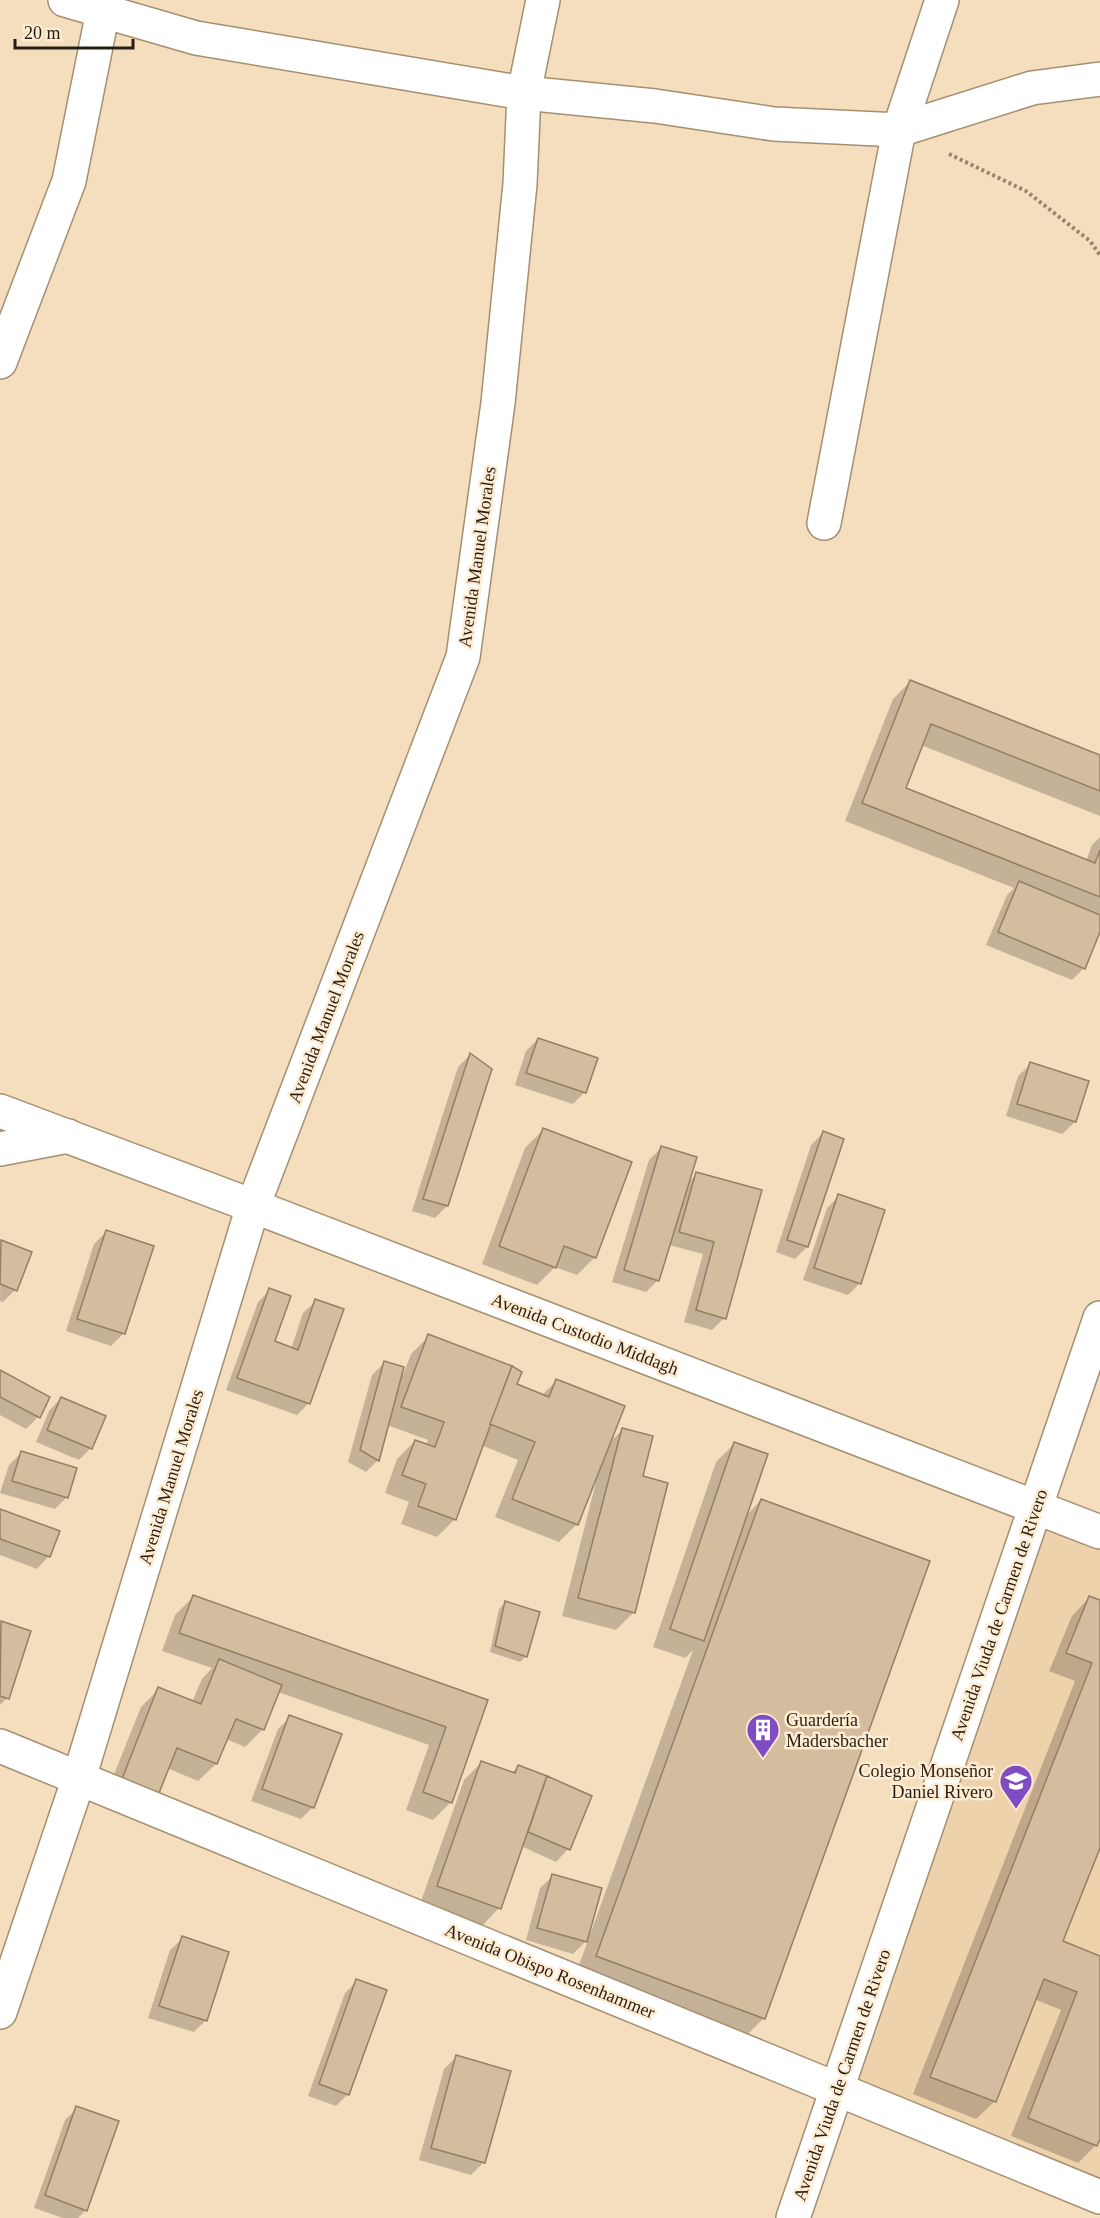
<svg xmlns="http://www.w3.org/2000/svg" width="1100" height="2218" viewBox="0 0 1100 2218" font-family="'Times New Roman',serif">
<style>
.built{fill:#eed2ac}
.shadow{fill:#0003}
.building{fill:#d4bd9e;stroke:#957f62;stroke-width:1.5}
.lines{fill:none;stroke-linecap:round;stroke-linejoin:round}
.minor-casing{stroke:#a58f71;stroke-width:36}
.path{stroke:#968670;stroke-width:4;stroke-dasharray:3 3;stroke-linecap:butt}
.minor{stroke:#fff;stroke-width:33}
.labels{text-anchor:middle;stroke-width:5;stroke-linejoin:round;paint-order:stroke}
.street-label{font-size:18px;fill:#271f13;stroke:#ffecd2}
.poi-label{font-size:18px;fill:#271f13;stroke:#ffecd2;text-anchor:start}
</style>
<rect width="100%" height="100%" fill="#f5debe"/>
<!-- built -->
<path class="built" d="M1036 1507 1100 1532V2197L837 2089Z"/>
<!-- shadow -->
<g class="shadow">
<path d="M911 681 1100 756V816L921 745 904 789 1086 861 1092 845 1100 837V928L1084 968 1072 980 986 945 1007 895 1014 888 845 821 893 699Z"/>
<path d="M538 1039 585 1092 573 1104 515 1085 526 1051Z"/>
<path d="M470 1055 447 1206 435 1218 412 1211 458 1067Z"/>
<path d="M1031 1064 1075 1122 1062 1134 1006 1116 1018 1076Z"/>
<path d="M543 1130 595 1257 577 1275 555 1267 537 1285 482 1264 525 1148Z"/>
<path d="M823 1133 807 1247 795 1259 776 1252 811 1145Z"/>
<path d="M661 1148 688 1183 697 1173 760 1191 724 1318 712 1330 684 1322 703 1254 669 1245 658 1280 646 1292 612 1282 649 1160Z"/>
<path d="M839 1196 860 1283 848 1295 803 1280 827 1208Z"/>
<path d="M106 1232 152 1247 123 1334 111 1346 66 1331 94 1244Z"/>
<path d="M1 1241 30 1253 15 1290 3 1302 0 1301Z"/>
<path d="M270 1290 273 1342 291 1349 303 1313 316 1301 309 1403 297 1415 226 1390 258 1302Z"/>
<path d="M429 1336 515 1385 542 1395 557 1380 609 1443 622 1430 641 1477 634 1612 616 1630 562 1616 596 1482 594 1481 577 1524 559 1542 495 1517 518 1460 481 1445 455 1519 437 1537 401 1524 409 1502 385 1493 397 1459 415 1441 426 1445 428 1440 387 1425 378 1460 366 1472 348 1462 372 1375 384 1363 403 1375 411 1354Z"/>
<path d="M0 1372 38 1417 26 1429 0 1415Z"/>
<path d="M61 1398 91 1448 79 1460 36 1442 49 1411Z"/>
<path d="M734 1444 745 1517 761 1500 764 2018 741 2041 574 1979 693 1650 685 1658 653 1647 716 1462Z"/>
<path d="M22 1452 67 1497 55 1509 0 1493 9 1465Z"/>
<path d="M0 1511 49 1556 37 1569 0 1555Z"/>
<path d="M193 1597 486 1701 451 1802 433 1820 406 1810 429 1745 278 1692 263 1729 245 1747 226 1739 216 1764 198 1781 167 1768 157 1792 140 1810 105 1797 141 1707 159 1689 192 1702 202 1679 212 1668 162 1651 175 1615Z"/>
<path d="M1089 1598 1100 1602V1844L1061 1941 1100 1957V2134L1096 2145 1078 2163 1011 2136 1061 2010 1034 1999 994 2102 976 2119 913 2094 1075 1681 1049 1671 1072 1616Z"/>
<path d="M505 1603 526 1656 520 1662 490 1652 499 1609Z"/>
<path d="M1 1623 7 1698 0 1705V1624Z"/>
<path d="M290 1717 313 1807 301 1819 251 1801 278 1729Z"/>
<path d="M482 1762 511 1773 518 1767 590 1797 568 1849 556 1862 521 1846 499 1908 482 1926 420 1904 464 1780Z"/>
<path d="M553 1876 587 1940 573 1954 526 1940 540 1888Z"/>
<path d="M183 1938 206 2020 194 2032 148 2018 170 1950Z"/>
<path d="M357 1981 348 2094 336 2106 308 2096 345 1993Z"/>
<path d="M456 2057 484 2162 471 2175 419 2160 444 2069Z"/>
<path d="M77 2108 86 2210 78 2218H63L34 2208 65 2120Z"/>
</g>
<!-- building -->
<g class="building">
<path d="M910 680 1100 755V791L931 724 906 788 1095 863 1100 850V897L862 803Z"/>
<path d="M1019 881 1100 915V932L1085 969 998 932Z"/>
<path d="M538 1038 598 1058 586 1093 526 1073Z"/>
<path d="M470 1053 492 1069 448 1206 423 1199Z"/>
<path d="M1030 1062 1089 1081 1076 1122 1017 1104Z"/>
<path d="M543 1128 632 1162 596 1258 564 1246 556 1268 499 1246Z"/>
<path d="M823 1131 844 1139 808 1247 787 1240Z"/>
<path d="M661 1146 697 1157 659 1281 624 1270Z"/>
<path d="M696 1172 762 1190 726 1319 696 1310 714 1242 679 1232Z"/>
<path d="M838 1194 885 1210 861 1284 814 1268Z"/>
<path d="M106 1230 154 1246 125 1334 77 1319Z"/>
<path d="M1 1240 32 1252 17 1291 0 1284Z"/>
<path d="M269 1288 291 1296 275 1341 298 1350 315 1299 344 1309 310 1404 237 1378Z"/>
<path d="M428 1334 512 1366 456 1520 418 1506 426 1484 402 1475 415 1440 435 1447 444 1422 401 1407Z"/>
<path d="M384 1361 404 1367 379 1461 360 1450Z"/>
<path d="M512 1366 522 1372 517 1384 549 1397 556 1379 625 1406 578 1525 512 1499 535 1442 490 1424Z"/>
<path d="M0 1370 50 1397 40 1418 0 1397Z"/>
<path d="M61 1397 106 1416 92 1449 47 1430Z"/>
<path d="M622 1428 653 1436 643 1476 668 1483 635 1613 578 1598Z"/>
<path d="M734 1442 768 1454 704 1641 670 1629Z"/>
<path d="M21 1451 77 1468 68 1498 12 1481Z"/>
<path d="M761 1499 930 1561 765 2019 596 1956Z"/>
<path d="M0 1509 60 1531 50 1557 0 1539Z"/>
<path d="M193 1595 488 1700 452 1803 423 1792 446 1727 179 1633Z"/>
<path d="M1089 1596 1100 1600V1848L1063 1941 1100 1956V2139L1097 2146 1028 2118 1077 1992 1044 1979 996 2102 930 2077 1092 1663 1066 1653Z"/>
<path d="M505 1601 540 1612 527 1657 495 1646Z"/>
<path d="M1 1621 31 1631 9 1699 0 1696Z"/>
<path d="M219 1659 282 1685 264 1730 236 1719 217 1764 177 1748 159 1793 122 1779 158 1687 201 1704Z"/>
<path d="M289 1715 342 1734 314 1808 262 1789Z"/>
<path d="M481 1761 515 1773 518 1765 547 1776 501 1909 437 1886Z"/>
<path d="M547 1776 592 1796 570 1850 528 1832Z"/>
<path d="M552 1874 602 1888 587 1942 537 1928Z"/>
<path d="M182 1936 229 1952 207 2021 159 2006Z"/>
<path d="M356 1979 387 1990 349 2095 319 2084Z"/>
<path d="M456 2055 511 2071 485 2163 431 2148Z"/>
<path d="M76 2106 119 2121 87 2211 45 2195Z"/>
</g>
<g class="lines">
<!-- minor casing -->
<g class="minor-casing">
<g id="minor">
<path d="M65 0 196 38 524 93 655 106 774 124 899 130 1032 88 1100 79"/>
<path d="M0 362 69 181 103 11"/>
<path d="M824 523 899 130 942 0"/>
<path d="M0 1111 253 1206 1100 1532"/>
<path d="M0 1149 68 1136"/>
<path d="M0 1746 1100 2197"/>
<path d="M0 2012 79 1778 253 1206 463 657 498 403 520 184 524 93 543 0"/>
<path d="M793 2218 1100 1318"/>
</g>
</g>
<!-- path -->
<path class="path" d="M949 154 1026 191 1090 241 1100 255"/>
<!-- minor -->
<use href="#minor" class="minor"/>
</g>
<!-- icons -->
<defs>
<g id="building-pin" transform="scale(1.725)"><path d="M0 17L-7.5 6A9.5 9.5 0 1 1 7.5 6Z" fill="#804cc4" stroke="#ffecd2"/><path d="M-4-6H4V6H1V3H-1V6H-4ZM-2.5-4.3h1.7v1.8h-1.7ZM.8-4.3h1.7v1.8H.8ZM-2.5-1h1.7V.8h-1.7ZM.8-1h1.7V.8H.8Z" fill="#fff"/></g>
<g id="school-pin" transform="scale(1.725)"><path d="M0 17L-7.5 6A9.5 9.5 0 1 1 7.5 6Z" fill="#804cc4" stroke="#ffecd2"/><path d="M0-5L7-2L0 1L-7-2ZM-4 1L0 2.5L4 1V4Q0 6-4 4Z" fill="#fff"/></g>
</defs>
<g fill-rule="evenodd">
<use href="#building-pin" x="763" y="1730"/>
<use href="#school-pin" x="1016" y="1781"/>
</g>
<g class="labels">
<!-- street labels -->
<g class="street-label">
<text transform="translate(477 557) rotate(-82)" y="6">Avenida Manuel Morales</text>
<text transform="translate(326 1017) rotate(-69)" y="6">Avenida Manuel Morales</text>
<text transform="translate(585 1334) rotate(21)" y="6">Avenida Custodio Middagh</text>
<text transform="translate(171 1477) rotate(-73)" y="6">Avenida Manuel Morales</text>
<text transform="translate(999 1615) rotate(-71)" y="6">Avenida Viuda de Carmen de Rivero</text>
<text transform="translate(550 1971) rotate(22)" y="6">Avenida Obispo Rosenhammer</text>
<text transform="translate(842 2075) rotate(-71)" y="6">Avenida Viuda de Carmen de Rivero</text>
</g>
<!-- poi labels -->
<g class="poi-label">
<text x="786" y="1726">Guardería<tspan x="786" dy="21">Madersbacher</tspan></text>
<text x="993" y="1777" text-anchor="end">Colegio Monseñor<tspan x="993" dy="21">Daniel Rivero</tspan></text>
</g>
</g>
<!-- scale -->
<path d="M15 39v9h118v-9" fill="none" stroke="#271f13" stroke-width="3"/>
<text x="24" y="39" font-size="18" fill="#271f13" stroke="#ffecd2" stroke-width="4.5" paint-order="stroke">20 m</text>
</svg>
